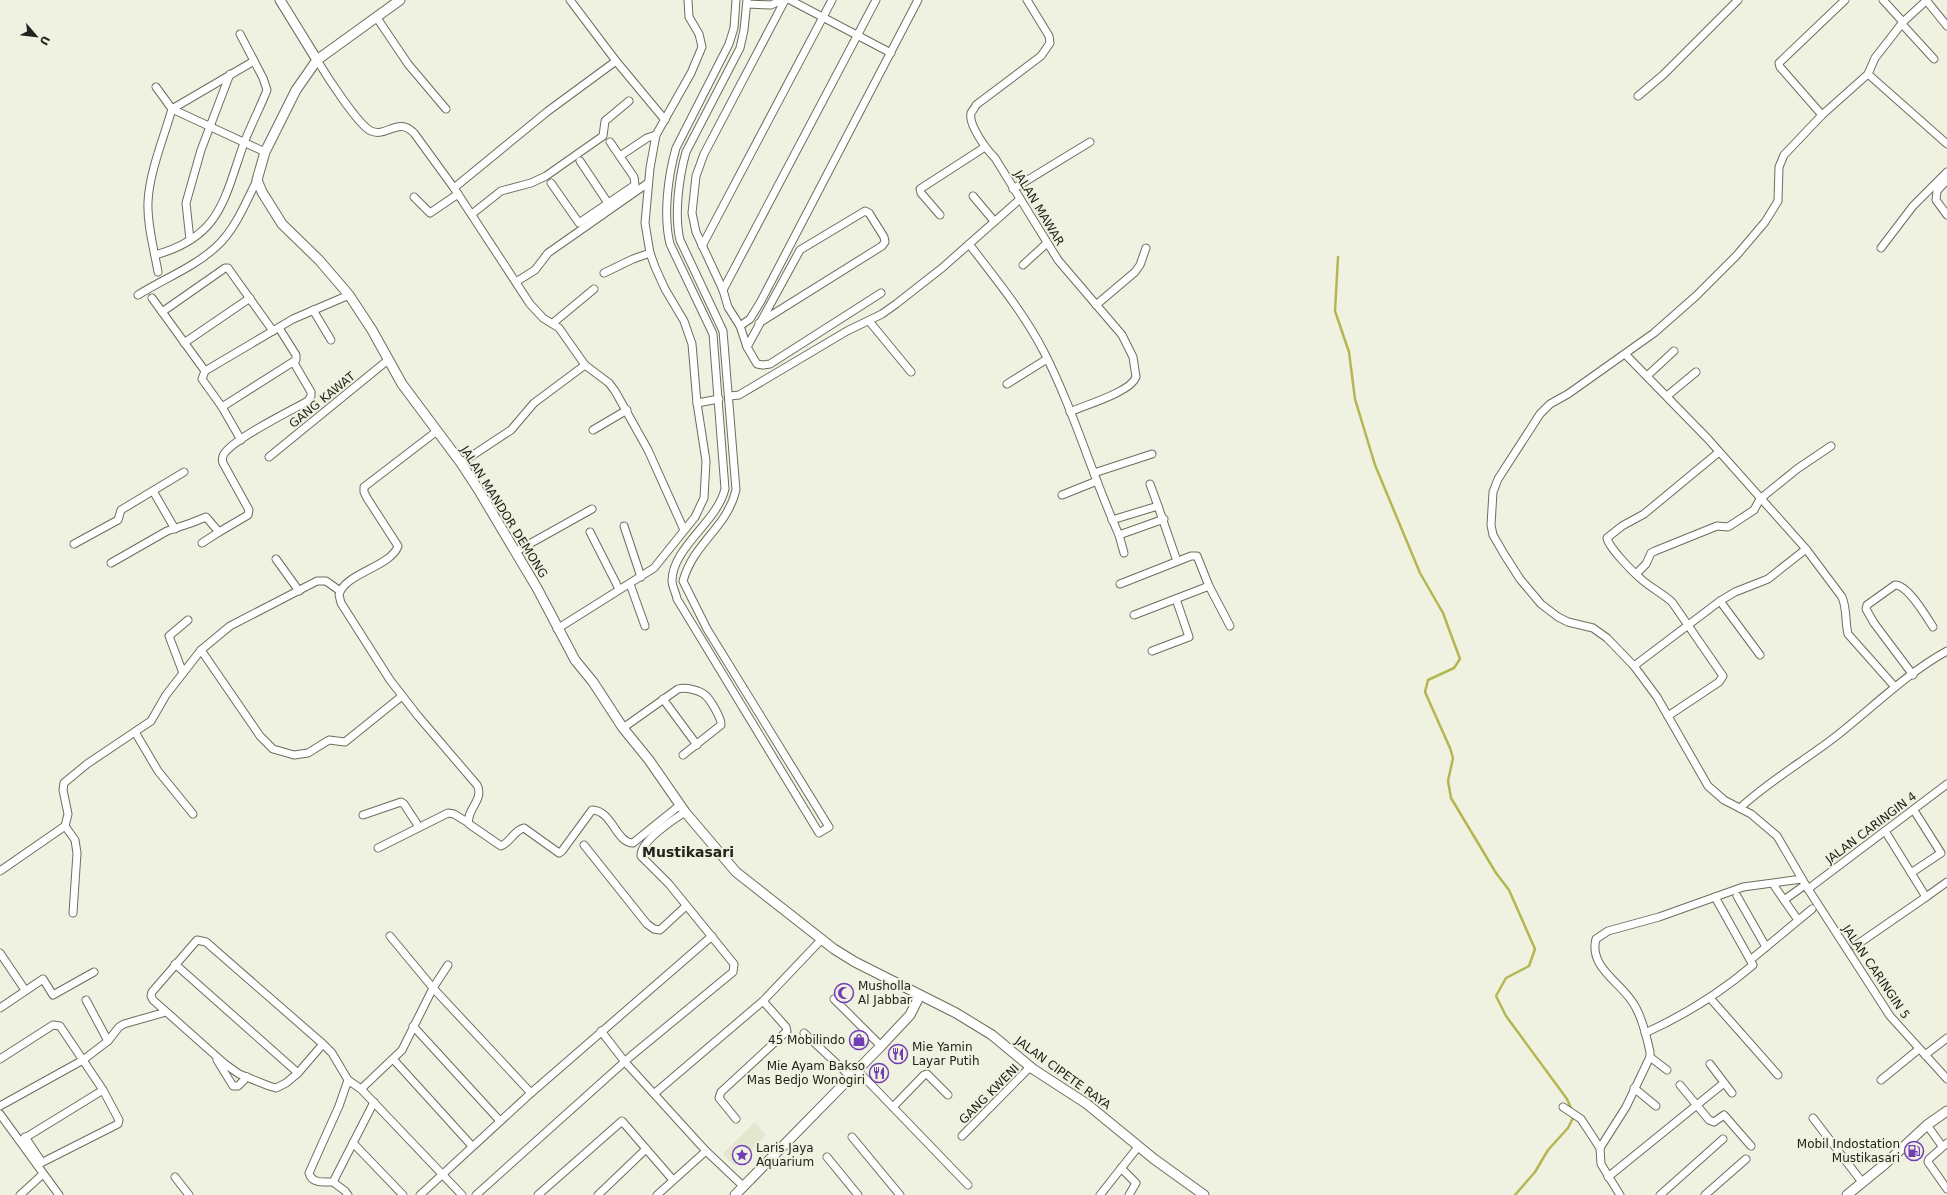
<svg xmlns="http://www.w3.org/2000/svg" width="1947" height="1195" viewBox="0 0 1947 1195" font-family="'DejaVu Sans',sans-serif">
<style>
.built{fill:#e4e6cd}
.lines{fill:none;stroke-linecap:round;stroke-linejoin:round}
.stream{stroke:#b4b751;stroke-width:2.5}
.street-casing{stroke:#6c6d5e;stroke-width:9}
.secondary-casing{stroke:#6c6d5e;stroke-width:11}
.street{stroke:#fff;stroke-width:7}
.secondary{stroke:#fff;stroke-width:9}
.labels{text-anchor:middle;stroke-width:4;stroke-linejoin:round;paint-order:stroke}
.street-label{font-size:12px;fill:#23231d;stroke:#f0f2e1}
.poi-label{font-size:12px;fill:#23231d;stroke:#f0f2e1;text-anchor:start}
.quarter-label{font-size:14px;font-weight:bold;fill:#23231d;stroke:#f0f2e1}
</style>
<rect width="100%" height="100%" fill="#f0f2e1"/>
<!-- built -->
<path class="built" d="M755 1122 766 1135 735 1166 722 1154Z"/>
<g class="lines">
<!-- stream -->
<g class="stream">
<path d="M1338 257 1335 311 1349 352 1355 399 1375 465 1420 573 1443 613 1460 659 1454 668 1428 680 1425 692 1450 748 1453 758 1448 781 1451 798 1496 873 1509 890 1535 949 1529 966 1506 978 1496 996 1506 1016 1567 1099 1572 1110"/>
<path d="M1515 1195 1535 1172 1548 1150 1568 1128 1574 1116"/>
</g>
<!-- street casing -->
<g class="street-casing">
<g id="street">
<path d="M570 0 616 61 665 120"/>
<path d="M736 0 734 28 729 44 676 148C668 176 663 215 670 244L713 334 725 489C717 522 672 548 672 581 672 586 676 593 677 599L819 833 829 827 707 629 683 581C694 542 727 528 736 490L723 331 680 240C674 215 679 177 686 152L740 48 744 30 747 0"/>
<path d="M785 0 704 154 696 176 692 213 696 232 723 290 728 307 740 326 750 319 761 301 918 0"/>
<path d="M790 0 891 53"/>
<path d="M1027 0 1049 36 1050 43 1041 56 976 105C975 108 972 111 971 113 968 125 987 150 995 158L1058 260 1122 335 1133 357 1136 377C1131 392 1085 405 1070 412"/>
<path d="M1883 0 1903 22"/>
<path d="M1926 0 1947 26"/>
<path d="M1927 0 1903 22 1875 58 1868 74 1822 115 1784 155 1779 167 1778 201 1765 222 1737 255 1696 296 1654 333 1568 394 1550 404 1540 414 1498 479 1493 492 1491 525 1493 535 1504 554 1520 579 1541 604 1558 617 1568 622 1593 628 1607 638 1634 666 1657 697 1708 786 1724 800 1751 814 1777 836 1808 889 1890 1016 1947 1079"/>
<path d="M747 4 771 5 782 0"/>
<path d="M377 18 408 64 446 109"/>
<path d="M1902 24 1934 59"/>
<path d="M317 60C326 75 358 125 371 131 387 138 398 116 414 133L454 188 530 304 543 318 559 328 585 365 609 383 615 391 648 450 684 530"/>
<path d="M1868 74 1947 144"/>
<path d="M156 87 172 109 265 152"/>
<path d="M1638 96 1663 75 1738 0"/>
<path d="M1822 115 1780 67 1779 63 1845 0"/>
<path d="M620 156 647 138 656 135"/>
<path d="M580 161 608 203"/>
<path d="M1947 180 1937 191 1936 200 1947 215"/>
<path d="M551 183 579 223 635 185 634 177 610 142"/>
<path d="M454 188 548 111 616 61"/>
<path d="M1013 189 1090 142"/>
<path d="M973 196 994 221"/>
<path d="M414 197 430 213 458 194"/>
<path d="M472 214 501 191 531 183 546 176 603 136 605 121 629 101"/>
<path d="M940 215 921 193 920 189 985 147"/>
<path d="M190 240 186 203 201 150 230 74"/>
<path d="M969 244C995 278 1024 313 1044 352 1074 411 1092 475 1119 535L1164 519"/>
<path d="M702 246 832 0"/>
<path d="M1881 248 1913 206 1947 172"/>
<path d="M155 255C221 237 224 199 244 143 251 125 260 108 267 90L263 78 240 34"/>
<path d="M1023 265 1047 243"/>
<path d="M158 272C154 249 147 225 148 202 149 173 164 137 172 109L254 61"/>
<path d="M604 273 633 259 650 253"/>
<path d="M516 282 535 270 548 253 648 183"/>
<path d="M723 290 876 0"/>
<path d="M138 295C163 279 193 268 216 247 235 230 246 202 257 180"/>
<path d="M152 298 205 371"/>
<path d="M1096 305 1135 272 1140 265 1146 248"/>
<path d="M313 310 331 340"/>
<path d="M162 312 225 268H228L273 331"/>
<path d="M869 321 911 372"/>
<path d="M553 323 594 289"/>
<path d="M759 323 882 246 885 242 884 237 869 213 865 211 800 250 747 347 757 364 763 365 770 364 881 293"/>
<path d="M740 326 747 347"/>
<path d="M184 343 250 298"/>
<path d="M1625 354 1708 439 1806 549 1842 597C1847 608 1845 622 1848 634L1895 687"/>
<path d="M1647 376 1674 351"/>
<path d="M1007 384 1047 359"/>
<path d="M730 396 739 395 847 331 882 314 896 304 942 268 1020 199"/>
<path d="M1667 396 1696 372"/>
<path d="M697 403 719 399"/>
<path d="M222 407 296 360V355L279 328"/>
<path d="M593 430 627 410"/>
<path d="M437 431 364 487V492L367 498 398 546C391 567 344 573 339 595L341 603 390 680 418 716 477 785C485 799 465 811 469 824L501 846C510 843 514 830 524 828L559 853 562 851 592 810C612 810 616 843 633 843L680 805"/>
<path d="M241 440 222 407 202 379 205 371 293 319 349 295"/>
<path d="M269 457 388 360"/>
<path d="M461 463 511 430 534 403 585 365"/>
<path d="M1094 473 1152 454"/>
<path d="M1150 484 1158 506"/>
<path d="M153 491 175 529"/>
<path d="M1062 495 1097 481"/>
<path d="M1112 520 1158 506 1177 561"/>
<path d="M624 526 641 577"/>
<path d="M590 532 619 589"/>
<path d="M1119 535 1124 553"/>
<path d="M202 543 219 532"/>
<path d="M74 544 118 520 121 510 184 472"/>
<path d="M515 552 592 509"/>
<path d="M276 559 299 591"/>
<path d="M111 563 167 531 191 523 206 517 219 532 248 515 249 510 223 463C222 460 222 457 224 454 233 439 290 411 308 401L311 396V392L294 363"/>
<path d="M1636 574 1646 564 1651 553 1655 551 1717 526 1728 527 1754 510 1760 499 1797 469 1831 446"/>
<path d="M630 584 645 626"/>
<path d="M1120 584 1191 556H1197L1209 586 1230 626"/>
<path d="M1720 601 1760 655"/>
<path d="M1134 615 1209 586"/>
<path d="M557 629 654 568 695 517 704 498 706 461 697 403 692 344 684 321 665 289 655 267 650 253 645 223 650 168 656 135 691 73 702 47 699 34 689 17 688 0"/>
<path d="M201 650 260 736 273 749 294 755 308 753 329 740 345 742 402 696"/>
<path d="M1152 651 1189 637 1176 599"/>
<path d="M1634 666 1720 601 1735 592 1768 579 1806 549"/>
<path d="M183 673 169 636 188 620"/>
<path d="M1913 675 1874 623 1866 609 1867 605 1895 585C1908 585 1926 616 1933 627"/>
<path d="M663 699 697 745"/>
<path d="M1668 716 1719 682 1723 676 1672 602C1662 593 1651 588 1641 579 1633 572 1609 548 1607 538L1622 526 1644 514 1719 452"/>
<path d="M623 728 678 689C686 687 699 690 705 695 710 699 722 719 721 725L683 755"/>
<path d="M135 732 158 771 193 814"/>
<path d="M1740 808C1769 781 1804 761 1835 737 1871 709 1908 672 1947 651"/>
<path d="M363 815 401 802 404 804 419 827"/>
<path d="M65 826 75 840 77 853 73 913"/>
<path d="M584 845 647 924 654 929 660 930 686 906"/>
<path d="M378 848 448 813 454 814 467 822"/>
<path d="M0 871 65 826 68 814 63 790 64 783 87 764 151 721 166 695 201 650 230 626 317 581H326L340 591"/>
<path d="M1911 873 1941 853 1915 812"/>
<path d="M1775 887 1798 920"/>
<path d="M1808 889 1947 784"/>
<path d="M1737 896 1766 947"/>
<path d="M1926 897 1947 882"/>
<path d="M1784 900 1805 885"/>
<path d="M390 936 433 988 531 1093"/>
<path d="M1855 946 1926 897 1885 831"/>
<path d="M0 953 25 990"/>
<path d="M1754 957 1812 909"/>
<path d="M175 964 298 1073"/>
<path d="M1710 998 1778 1075"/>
<path d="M834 999 881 1046"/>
<path d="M86 1000 108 1041"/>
<path d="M0 1008 43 979 53 995 94 972"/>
<path d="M413 1026 500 1121"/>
<path d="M601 1031 625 1062 706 1151 743 1186"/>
<path d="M804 1033 851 1077"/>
<path d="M1645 1033C1685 1015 1720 993 1753 965L1715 897"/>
<path d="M323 1044 298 1073 286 1083 276 1088 269 1086 239 1074 225 1064 153 1000 151 996 152 992 197 940 206 942 323 1044 332 1053 348 1080 361 1089 462 1195"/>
<path d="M1925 1055 1947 1038"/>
<path d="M1650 1057 1667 1070"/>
<path d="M0 1059 53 1025 60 1026 103 1090 119 1120 118 1124 37 1165"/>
<path d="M393 1059 472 1146"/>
<path d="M217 1060 233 1086H238L247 1077"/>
<path d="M1710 1064 1732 1093"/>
<path d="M858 1071 968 1185"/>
<path d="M1881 1080 1919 1049"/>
<path d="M1680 1085 1709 1120 1714 1122 1724 1115 1751 1146"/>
<path d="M1634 1088 1656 1106"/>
<path d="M361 1089 402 1050 433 988 448 965"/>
<path d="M655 1093 763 1001 821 940"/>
<path d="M0 1106 83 1060 108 1041 119 1027 124 1024 166 1012"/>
<path d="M893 1107 924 1075 927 1074 948 1095"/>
<path d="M1563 1107 1581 1119 1600 1148"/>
<path d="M0 1114 59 1195"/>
<path d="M1813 1118 1862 1182"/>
<path d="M736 1119 719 1098 721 1092 787 1031 786 1027 763 1001"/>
<path d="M1927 1125 1942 1146"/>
<path d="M962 1136 1030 1067"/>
<path d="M25 1137 41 1161"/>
<path d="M852 1137 900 1195"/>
<path d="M20 1141 103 1090"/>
<path d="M353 1143 403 1195"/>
<path d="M1947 1143 1929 1159 1928 1162 1947 1189"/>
<path d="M827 1157 858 1195"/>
<path d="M1121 1168 1136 1183 1129 1195"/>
<path d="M175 1177 189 1195"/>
<path d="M1608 1177 1724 1083"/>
<path d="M333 1182C324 1182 312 1184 309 1173L339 1106 348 1080"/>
<path d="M20 1195 43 1174"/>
<path d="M348 1195 345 1191 333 1182 374 1102"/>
<path d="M420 1195 531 1093 712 936"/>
<path d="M476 1195 631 1056 733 972 734 964 669 884 641 856C640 841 673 820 685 812"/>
<path d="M538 1195 622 1121 673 1180"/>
<path d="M598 1195 646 1149"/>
<path d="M657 1195 706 1151"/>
<path d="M1100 1195 1138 1147"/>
<path d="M1620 1195 1601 1164 1600 1148 1626 1107 1650 1057V1052C1647 1038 1643 1021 1636 1008 1625 984 1588 969 1596 939L1608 931 1659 917 1743 887 1802 879"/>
<path d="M1660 1195 1723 1139"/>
<path d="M1705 1195 1746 1159"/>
</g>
</g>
<!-- secondary casing -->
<g class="secondary-casing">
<g id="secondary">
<path d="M280 0 317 60"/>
<path d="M400 0 317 60 296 90 265 152 257 180 262 192 282 224 319 260 349 295 372 330 402 384 461 463 478 489 537 588 575 660 593 682 623 728 649 760 685 812 736 872 834 949 855 962 956 1013 992 1035 1033 1069 1087 1104 1154 1159 1204 1195"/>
<path d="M735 1195 881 1046 910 1015 920 995"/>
<path d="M1847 1195 1885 1164 1927 1125 1947 1111"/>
</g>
</g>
<!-- street -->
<use href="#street" class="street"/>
<!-- secondary -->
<use href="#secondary" class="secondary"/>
</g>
<!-- icons -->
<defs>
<g id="mosque-ring" transform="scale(1)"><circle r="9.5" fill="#f0f2e1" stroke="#713eb6" stroke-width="1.5"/><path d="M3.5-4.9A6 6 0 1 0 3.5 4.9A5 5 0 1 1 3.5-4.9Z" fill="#713eb6"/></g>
<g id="shop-ring" transform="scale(1)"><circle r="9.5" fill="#f0f2e1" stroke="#713eb6" stroke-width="1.5"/><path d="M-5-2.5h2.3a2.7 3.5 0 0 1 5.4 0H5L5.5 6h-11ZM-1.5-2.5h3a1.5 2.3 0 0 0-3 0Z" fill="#713eb6"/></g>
<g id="restaurant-ring" transform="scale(1)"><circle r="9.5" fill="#f0f2e1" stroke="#713eb6" stroke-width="1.5"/><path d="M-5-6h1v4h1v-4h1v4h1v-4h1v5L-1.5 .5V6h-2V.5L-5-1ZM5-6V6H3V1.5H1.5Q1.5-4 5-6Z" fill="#713eb6"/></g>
<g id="fuel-ring" transform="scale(1)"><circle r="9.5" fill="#f0f2e1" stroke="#713eb6" stroke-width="1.5"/><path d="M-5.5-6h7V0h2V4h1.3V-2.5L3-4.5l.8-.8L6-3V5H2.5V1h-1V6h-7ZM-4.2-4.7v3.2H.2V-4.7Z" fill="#713eb6"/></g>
<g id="sight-ring" transform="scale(1)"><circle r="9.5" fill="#f0f2e1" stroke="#713eb6" stroke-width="1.5"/><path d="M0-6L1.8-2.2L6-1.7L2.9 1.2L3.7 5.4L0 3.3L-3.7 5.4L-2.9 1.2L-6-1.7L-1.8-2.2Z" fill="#713eb6"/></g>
</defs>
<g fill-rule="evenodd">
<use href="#mosque-ring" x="844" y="993"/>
<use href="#shop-ring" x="859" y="1040"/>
<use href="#restaurant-ring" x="898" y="1054"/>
<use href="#restaurant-ring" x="879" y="1073"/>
<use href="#fuel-ring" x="1914" y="1151"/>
<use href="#sight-ring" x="742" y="1155"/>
</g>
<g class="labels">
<!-- street labels -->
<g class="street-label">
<text transform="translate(1039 208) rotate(59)" y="4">JALAN MAWAR</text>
<text transform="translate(322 400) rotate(-39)" y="4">GANG KAWAT</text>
<text transform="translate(504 512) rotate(58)" y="4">JALAN MANDOR DEMONG</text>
<text transform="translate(1871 828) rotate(-37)" y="4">JALAN CARINGIN 4</text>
<text transform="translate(1876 972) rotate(56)" y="4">JALAN CARINGIN 5</text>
<text transform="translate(1063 1073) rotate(36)" y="4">JALAN CIPETE RAYA</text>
<text transform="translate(989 1094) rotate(-45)" y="4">GANG KWENI</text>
</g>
<!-- poi labels -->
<g class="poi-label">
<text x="858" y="990">Musholla<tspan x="858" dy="14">Al Jabbar</tspan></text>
<text x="845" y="1044" text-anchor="end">45 Mobilindo</text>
<text x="912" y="1051">Mie Yamin<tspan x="912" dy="14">Layar Putih</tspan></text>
<text x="865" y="1070" text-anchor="end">Mie Ayam Bakso<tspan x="865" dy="14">Mas Bedjo Wonogiri</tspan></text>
<text x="1900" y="1148" text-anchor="end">Mobil Indostation<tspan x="1900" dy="14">Mustikasari</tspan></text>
<text x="756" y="1152">Laris Jaya<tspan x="756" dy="14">Aquarium</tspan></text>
</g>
<!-- quarter labels -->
<g class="quarter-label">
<text x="688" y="857">Mustikasari</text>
</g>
</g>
<!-- north arrow -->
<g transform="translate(36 36) rotate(118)" stroke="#f0f2e1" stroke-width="3" paint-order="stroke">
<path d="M0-3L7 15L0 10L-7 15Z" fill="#23231d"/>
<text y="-6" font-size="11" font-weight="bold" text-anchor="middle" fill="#23231d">U</text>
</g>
</svg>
